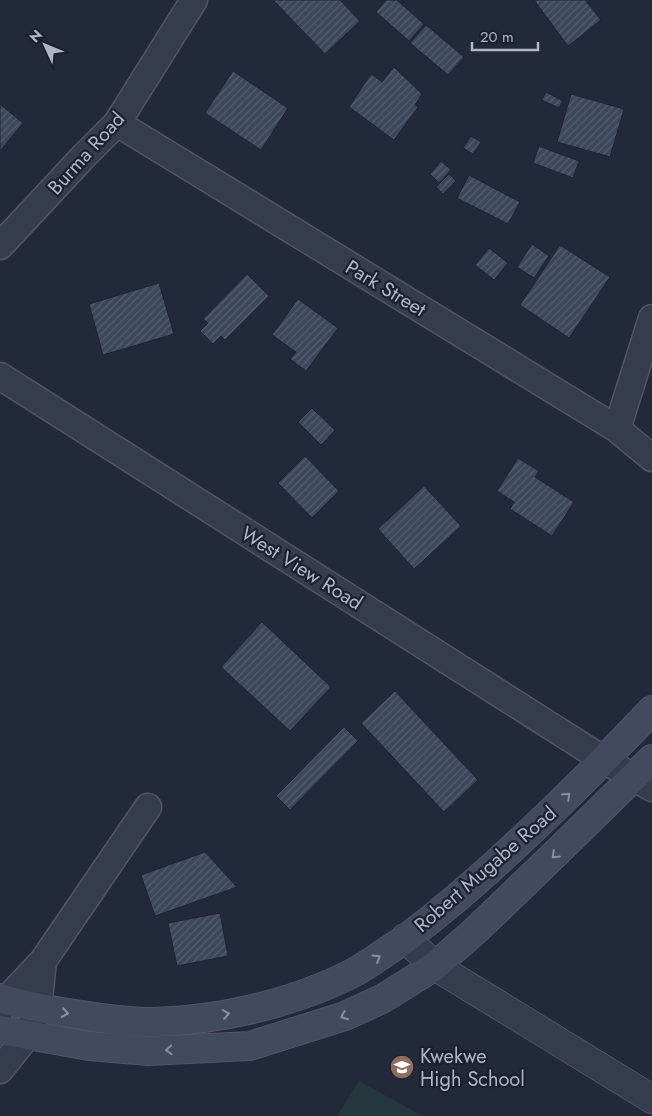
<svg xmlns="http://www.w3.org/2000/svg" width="652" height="1116" viewBox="0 0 652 1116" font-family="Jost,sans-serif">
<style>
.park{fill:#23373c}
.building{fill:url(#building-hatch);stroke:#1c2332}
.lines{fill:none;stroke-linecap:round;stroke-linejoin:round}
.minor-casing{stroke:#505666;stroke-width:29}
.tertiary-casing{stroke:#505666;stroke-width:30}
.secondary-casing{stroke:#505666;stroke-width:30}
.minor{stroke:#353c4c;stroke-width:26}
.tertiary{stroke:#353c4c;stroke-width:28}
.secondary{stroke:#424a5f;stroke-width:28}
.oneway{stroke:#8a90a3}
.labels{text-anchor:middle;stroke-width:4.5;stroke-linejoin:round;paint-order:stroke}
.street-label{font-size:20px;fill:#b0b6c8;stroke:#1a2130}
.poi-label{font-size:20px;fill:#b0b6c8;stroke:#1a2130;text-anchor:start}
</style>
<defs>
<pattern id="building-hatch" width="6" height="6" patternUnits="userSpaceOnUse" patternTransform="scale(1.25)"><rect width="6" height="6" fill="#3d475b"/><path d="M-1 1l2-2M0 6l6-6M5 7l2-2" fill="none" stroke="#565f71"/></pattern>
</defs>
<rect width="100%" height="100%" fill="#21293b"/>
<!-- park -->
<path class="park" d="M359 1081 423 1116H337Z"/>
<!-- building -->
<g class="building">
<path d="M273 0H340L360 21 325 54Z"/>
<path d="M386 0H397L424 24 409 41 376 12Z"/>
<path d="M534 0H585L601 20 568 46Z"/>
<path d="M426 25 464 57 448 75 410 43Z"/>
<path d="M394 67 422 94 415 105 418 107 394 140 349 107 371 74 382 82Z"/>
<path d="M233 71 288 108 261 150 205 113Z"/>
<path d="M546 92 563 101 559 108 542 100Z"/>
<path d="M571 94 624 109 610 157 557 142Z"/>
<path d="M0 104 23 123 0 151Z"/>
<path d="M471 136 481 142 473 154 463 148Z"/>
<path d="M539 146 579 161 573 178 533 163Z"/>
<path d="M441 161 451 170 439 183 430 174Z"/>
<path d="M449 174 456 181 443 194 436 187Z"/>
<path d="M469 175 520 202 508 224 457 198Z"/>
<path d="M532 244 549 256 534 278 517 267Z"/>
<path d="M560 245 610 277 569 338 520 305Z"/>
<path d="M489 248 508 263 494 280 475 265Z"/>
<path d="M247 274 269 296 225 340 221 336 213 344 200 331 208 323 203 319Z"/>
<path d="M159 283 174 334 103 355 89 304Z"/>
<path d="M298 299 338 328 306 371 290 359 296 352 272 335Z"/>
<path d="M312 408 335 430 321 445 298 422Z"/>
<path d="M305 456 339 491 312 518 278 483Z"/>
<path d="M518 458 539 471 535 477 574 502 552 536 510 509 514 502 497 491Z"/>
<path d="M424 486 461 526 414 569 378 529Z"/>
<path d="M262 622 331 687 290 731 221 667Z"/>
<path d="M395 691 478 780 444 812 361 723Z"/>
<path d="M344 727 358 741 290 810 276 796Z"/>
<path d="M205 852 237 887 155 916 141 875Z"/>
<path d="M220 913 228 956 177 966 168 923Z"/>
</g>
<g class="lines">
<!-- minor casing -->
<g class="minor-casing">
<g id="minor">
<path d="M117 123 617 429 652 458"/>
<path d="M0 246 84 156 117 123 194 0"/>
<path d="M0 376 604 760 652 788"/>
<path d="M617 429 652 318"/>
<path d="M0 1010 6 1000 43 961 148 807"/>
<path d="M0 1070 27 1036 38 1009 43 961"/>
</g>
</g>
<!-- tertiary casing -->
<g class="tertiary-casing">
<path id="tertiary" d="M405 938 435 966 652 1099"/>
</g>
<!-- secondary casing -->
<g class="secondary-casing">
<g id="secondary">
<path d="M0 998C25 1006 49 1010 75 1014 100 1018 125 1022 151 1022 216 1021 292 1004 351 974 370 964 387 951 405 939 435 917 463 893 491 868 546 818 600 765 652 710"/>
<path d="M0 1030 89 1046 148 1051 250 1046 345 1016 382 999 435 966 474 932 551 858 652 759"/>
</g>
</g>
<!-- minor -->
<use href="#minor" class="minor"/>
<!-- tertiary -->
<use href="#tertiary" class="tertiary"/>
<!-- secondary -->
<use href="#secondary" class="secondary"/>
</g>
<!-- one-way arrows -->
<defs><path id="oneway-chevron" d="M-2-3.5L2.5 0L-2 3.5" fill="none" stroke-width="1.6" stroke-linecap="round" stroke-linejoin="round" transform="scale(1.25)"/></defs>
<g class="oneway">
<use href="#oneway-chevron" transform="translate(567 796) rotate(-44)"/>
<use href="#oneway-chevron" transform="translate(555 855) rotate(136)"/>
<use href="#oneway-chevron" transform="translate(377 958) rotate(-32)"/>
<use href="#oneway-chevron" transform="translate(65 1013) rotate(9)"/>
<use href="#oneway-chevron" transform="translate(226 1014) rotate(-9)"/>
<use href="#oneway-chevron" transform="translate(344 1016) rotate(158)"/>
<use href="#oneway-chevron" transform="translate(169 1050) rotate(177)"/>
</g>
<!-- icons -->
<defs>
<g id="school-disc" transform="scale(1.25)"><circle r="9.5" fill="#8d6e63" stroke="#1a2130"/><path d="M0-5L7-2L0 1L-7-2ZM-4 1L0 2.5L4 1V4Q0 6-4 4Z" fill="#fff"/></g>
</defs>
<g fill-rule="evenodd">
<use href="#school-disc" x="402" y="1067"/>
</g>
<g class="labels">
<!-- street labels -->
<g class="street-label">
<text transform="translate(86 153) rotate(-48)" y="7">Burma Road</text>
<text transform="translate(386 288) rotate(31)" y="7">Park Street</text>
<text transform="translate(302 568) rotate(32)" y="7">West View Road</text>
<text transform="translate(485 869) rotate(-41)" y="7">Robert Mugabe Road</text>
</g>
<!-- poi labels -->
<g class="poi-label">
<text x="420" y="1063">Kwekwe<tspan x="420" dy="23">High School</tspan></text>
</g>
</g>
<!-- north arrow -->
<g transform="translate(45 45) rotate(314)" stroke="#1a2130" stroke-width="4" paint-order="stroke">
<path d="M0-4L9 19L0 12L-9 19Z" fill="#b0b6c8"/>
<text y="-8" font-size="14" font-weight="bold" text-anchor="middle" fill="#b0b6c8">N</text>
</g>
<!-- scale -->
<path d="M472 42v8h66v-8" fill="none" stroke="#b0b6c8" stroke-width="2.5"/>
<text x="480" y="42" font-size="15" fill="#b0b6c8" stroke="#1a2130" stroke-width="4" paint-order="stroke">20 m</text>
</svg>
